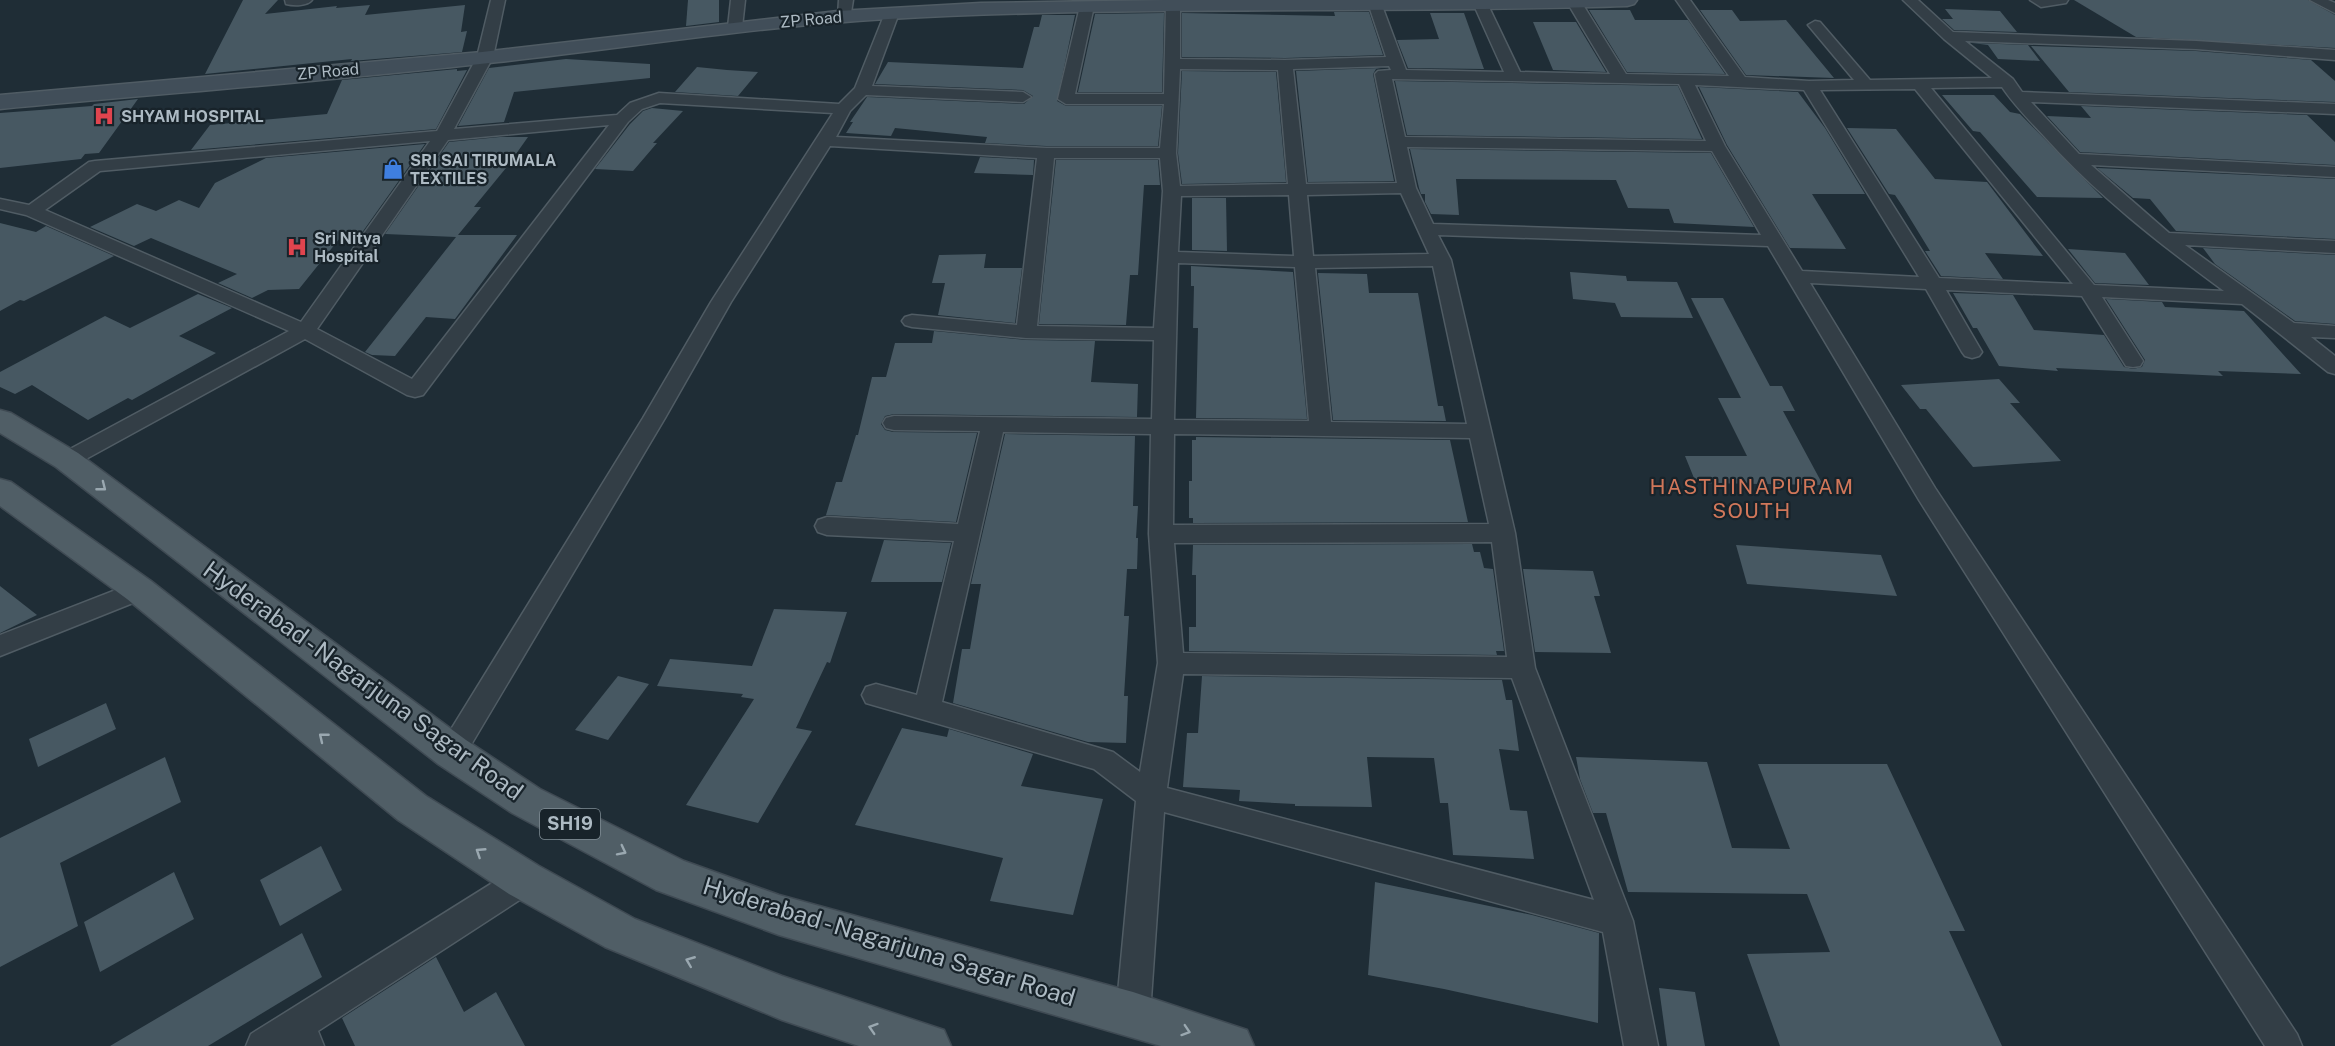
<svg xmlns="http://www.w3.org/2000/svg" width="2335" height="1046" viewBox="0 0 2335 1046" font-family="'Public Sans',sans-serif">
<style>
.building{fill:#475862}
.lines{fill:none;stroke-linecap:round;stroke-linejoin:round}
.street-casing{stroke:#505c64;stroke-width:3}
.secondary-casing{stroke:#505c64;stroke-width:3}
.primary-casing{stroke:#3f4a53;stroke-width:3}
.street{fill:#333e46;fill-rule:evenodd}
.secondary{fill:#414e59;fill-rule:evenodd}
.primary{fill:#505e66;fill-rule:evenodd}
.oneway{stroke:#9aa8b0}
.labels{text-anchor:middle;stroke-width:4.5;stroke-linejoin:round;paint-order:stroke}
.far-street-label{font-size:16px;fill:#adbac3;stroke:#18232a}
.far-poi-label{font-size:16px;font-weight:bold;fill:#adbac3;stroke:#18232a;text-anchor:start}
.shield{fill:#18232a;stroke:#808d95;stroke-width:1.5}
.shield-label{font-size:18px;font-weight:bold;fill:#adbac3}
.neighbourhood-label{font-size:21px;letter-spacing:1.5px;fill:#d1775a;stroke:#18232a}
.near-street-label{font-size:24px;fill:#adbac3;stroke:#18232a}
</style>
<rect width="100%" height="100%" fill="#1f2d36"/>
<!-- building -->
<g class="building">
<path d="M243 0H278L265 14 337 6 336 8 370 5 365 15 465 5 461 32 467 31 462 52 351 61 352 59 205 74Z"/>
<path d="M688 0H719V22L686 26Z"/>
<path d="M2074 0H2308L2335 15V48L2136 37Z"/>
<path d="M1945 9 2000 11 2017 32 1954 30 1942 19H1953Z"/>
<path d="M1589 10H1630L1635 20H1688L1725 74 1627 72Z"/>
<path d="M1700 10H1732L1740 21 1786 20 1834 78 1746 75Z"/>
<path d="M1334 12H1369L1383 55 1285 58 1182 57V13L1335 16Z"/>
<path d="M1164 13 1162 92H1078L1095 14Z"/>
<path d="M1430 13H1464L1484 69 1408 68 1397 40 1439 39Z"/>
<path d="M1042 15H1075L1057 101 1066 106H1162L1158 146H1046L985 143 987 137 895 128 891 136 846 133 853 122H850L867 97 1024 104 1033 96 1023 90 875 84 888 62 1023 68 1034 27H1039Z"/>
<path d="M1533 22H1576L1606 72 1553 70Z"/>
<path d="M1972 43 2028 45 2040 61 1998 59 1988 45Z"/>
<path d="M2031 46 2196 51 2311 60 2335 81V102L2069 92Z"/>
<path d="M566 59 650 64V78L514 92 504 122 458 126 489 68Z"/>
<path d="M697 67 727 70 758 72 738 96 675 92Z"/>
<path d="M1381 68 1376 69 1373 74 1394 181 1308 182 1296 71Z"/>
<path d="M457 69V71L467 70 436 129 191 150 210 125 327 114 342 80Z"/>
<path d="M1182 71 1276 72 1286 182 1182 184 1178 153Z"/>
<path d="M1395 81 1678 86 1702 139 1407 135Z"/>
<path d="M1699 87 1798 92 1825 128 1865 194H1812L1846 249 1790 248 1727 145Z"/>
<path d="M1942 95H1994L2010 112 2020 114 2103 198 2037 197 1980 132 1973 131Z"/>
<path d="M138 99 99 153 85 154 81 159 0 168V113L92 106 94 104Z"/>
<path d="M2081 106 2307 115 2335 142V165L2080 152 2047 116 2091 118Z"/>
<path d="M652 108 683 111 653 143H657L633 171 595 169 630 124 643 111Z"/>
<path d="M1847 128 1896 129 1935 179 1987 182 2043 256 1985 253 2003 279 1941 276 1925 251H1930L1903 207 1895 195 1889 194Z"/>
<path d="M500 137H528L506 168 474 207H481L458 235H517L455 319 426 317 395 356 372 355 365 352 456 237 385 234 449 142Z"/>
<path d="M425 144 361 234 344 233 299 289 268 290 252 298 218 283 237 274 151 238 134 246 90 227 137 204 156 211 179 200 199 208 215 183 266 158Z"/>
<path d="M1410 149 1711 153 1754 227 1674 223 1669 209 1628 208 1616 180 1456 179 1459 215 1431 214 1425 202V194H1421L1419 188Z"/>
<path d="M980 157 1034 160 1033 175 974 173Z"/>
<path d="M1056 160H1158L1160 185H1144L1138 275H1130L1126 325 1039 324Z"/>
<path d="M2097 168 2335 179V239L2176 231 2150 199 2133 198Z"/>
<path d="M1192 198H1226L1227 251 1192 250Z"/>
<path d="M0 223 36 232 46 226 114 256 24 301 20 300 0 311Z"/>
<path d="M2203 248 2335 255V324L2295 321 2215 264Z"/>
<path d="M2068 249 2125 253 2149 285 2095 283Z"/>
<path d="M986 254 984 268H1022L1015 323 938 315 945 283H932L939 255Z"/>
<path d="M1191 266 1293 272 1307 419 1196 418 1198 328H1193L1194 286H1191Z"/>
<path d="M1570 272 1626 276 1627 281 1677 282 1693 318 1621 317 1615 303 1573 299Z"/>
<path d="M1318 273 1367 274 1369 293H1418L1438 406H1443L1446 421 1333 420Z"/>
<path d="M1953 293 2013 295 2034 330 2104 335 2124 367 2133 369 2142 367 2145 360 2106 299 2162 302 2165 307 2244 311 2301 374 2218 371 2223 376 2056 368 2058 371 1999 366 1977 328H1973Z"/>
<path d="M198 294 232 308 179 336 216 353 132 400 128 398 88 420 32 385 15 394 0 387V372L105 316 130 328Z"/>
<path d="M1691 298H1723L1770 386H1782L1795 411H1783L1823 485 1696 483 1685 456H1747L1718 398H1741Z"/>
<path d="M934 331 1026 340 1095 341 1091 382 1138 384 1137 417 894 414 885 416 881 424 885 430 893 432 977 433 956 522 826 515 836 482H842L856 435H858L872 377H886L895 343H932Z"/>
<path d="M1999 379 2020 403H2010L2061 461 1973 467 1926 409H1920L1901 385Z"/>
<path d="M1005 434 1135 436 1133 506H1138L1136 538H1138L1137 569H1127L1124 616H1129L1124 696H1128L1126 743 1088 742 953 703 962 649H970L981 584H971Z"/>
<path d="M1196 437 1450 440 1468 522 1193 523V518H1189V481H1192V440H1196Z"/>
<path d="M884 540 951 543 942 582H871Z"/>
<path d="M1472 544 1474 552H1480L1484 568 1493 569 1504 651H1496L1497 655 1189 651V627H1196V575H1192L1193 545Z"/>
<path d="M1736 545 1881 555 1897 596 1747 584Z"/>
<path d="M1523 569 1593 571 1600 596H1594L1611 653 1535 652Z"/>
<path d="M0 586 37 615 0 633Z"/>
<path d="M774 609 847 612 830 663 827 662 796 728 812 731 758 823 686 805 754 699 741 697 743 694 657 686 670 659 752 666Z"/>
<path d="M618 676 649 684 608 740 575 730Z"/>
<path d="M1202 676 1502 680 1506 700H1512L1519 751 1499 749 1510 810 1527 811 1534 859 1453 855 1448 803H1440L1434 758 1367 757 1372 807 1295 806V804L1239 801 1240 790 1183 787 1187 733H1198Z"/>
<path d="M106 703 116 729 38 767 29 739Z"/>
<path d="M902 728 947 737 949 729 1033 754 1021 786 1103 799 1073 915 990 901 1003 858 855 825Z"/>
<path d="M165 757 181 802 60 863 78 926 0 967V838Z"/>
<path d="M1576 757 1707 762 1732 848 1790 849 1758 764H1887L1965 931H1949L2002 1046H1780L1747 954 1830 952 1807 894 1628 892 1606 813H1593L1580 779Z"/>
<path d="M321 846 342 890 280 926 260 880Z"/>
<path d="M174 872 194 919 100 972 84 922Z"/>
<path d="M1375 882 1532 915 1599 933 1598 1023 1444 989 1368 975Z"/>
<path d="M302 933 322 977 208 1046H110Z"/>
<path d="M436 957 464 1012 496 992 525 1046H355L342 1018Z"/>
<path d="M1659 988 1695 992 1705 1046H1667Z"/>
</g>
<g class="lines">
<!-- street casing -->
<g class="street-casing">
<g id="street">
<path d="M285 0H312C307 6 294 6 286 4Z"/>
<path d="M491 0H505L493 57 454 129 617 115 630 103 659 93 839 104 855 88 885 13 892 9 899 13 872 86 1023 92 1031 97 1023 102 866 95 850 111 836 137 1046 148H1160L1164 104H1066L1058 99 1080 6 1087 2 1094 6 1075 94H1164L1166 4 1172 0 1180 4V59L1285 60 1386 57 1369 6 1371 3H1381L1406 70 1504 72 1473 3 1475 0H1485L1487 3 1520 72 1610 74 1567 2 1568 0H1580L1626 74 1729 76 1676 0H1690L1745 77 1809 81 1854 80 1808 25 1815 21 1820 22 1870 80 1992 78 1944 39 1903 0H1918L1953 32 2196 41 2335 50V60L2196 49 1965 41 2013 79 2022 92 2335 104V114L2031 102 2079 154 2335 167V177L2091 165 2169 233 2335 241V253L2185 245 2294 323 2335 326V338L2311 337 2335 356V374L2328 372 2242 304 2102 297 2143 361 2140 366 2133 367 2126 366 2082 296 1946 290 1982 352 1979 356 1972 358 1965 356 1962 352 1926 289 1810 283 1935 488 2297 1034 2302 1046H2265L1919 500 1768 246 1438 235 1451 260 1515 533 1535 668 1633 921 1658 1046H1624L1603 932 1164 812 1150 1014 1145 1026 1133 1030 1121 1026 1116 1014 1136 801 1094 769 866 703 862 695 866 687 876 684 917 695 954 541 827 535 818 532 815 526 818 520 827 517 958 524 980 431 894 430 886 428 883 423 886 418 894 416 1152 419 1154 340 1026 338 912 327 905 325 902 321 905 317 912 315 1017 325 1037 158 830 146 731 302 665 418 462 760 452 764 442 760 438 752 442 744 643 418 711 302 833 113 660 103 642 109 628 122 423 395 415 397 407 395 305 339 75 465 67 468 59 465 56 460 59 455 289 331 26 215 0 209V199L29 205 89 162 95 161 437 131 477 57ZM1389 66 1391 70 1378 71 1375 74 1397 183 1306 184 1293 69ZM1180 69 1278 70 1288 184 1180 186 1176 153ZM1392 79 1679 84 1706 141 1405 137ZM1695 85 1804 90 1919 277 1802 271 1725 146ZM2002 87C2014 105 2029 120 2044 136 2097 195 2160 244 2224 291L2094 285 1931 88ZM1915 89 2073 284 1939 278 1820 90ZM609 125 412 379 317 329 448 140ZM430 141 301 322 45 210 100 171ZM1407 147 1712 151 1761 235 1433 224 1416 188ZM1054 158H1160L1163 191 1154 328 1037 326ZM1401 193 1429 254 1313 256 1307 195ZM1289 195 1294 256 1178 252 1181 196ZM1178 263 1295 267 1309 421 1174 420ZM1433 266 1467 424 1331 422 1315 268ZM1003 432 1151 434 1149 534 1158 663 1140 772 1113 752 942 702ZM1174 434 1470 438 1489 524 1173 525ZM1492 542 1507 657 1183 653 1174 543ZM1183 674 1512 678 1594 900 1167 788Z"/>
<path d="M731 0H745L742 27 735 31 728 27Z"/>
<path d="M839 0H853L850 19 845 20 838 16Z"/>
<path d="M2030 0H2068L2066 3 2041 7Z"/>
<path d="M2310 0H2328L2335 3V13Z"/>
<path d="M139 581 148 583 152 590 148 597 0 656V635Z"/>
<path d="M524 866 535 870 539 880 535 890 318 1031 324 1046H246L251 1034 513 870Z"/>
</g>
</g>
<!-- secondary casing -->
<g class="secondary-casing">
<path id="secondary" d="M1166 0H1637L1634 4 1627 6C1381 14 1135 5 889 19 758 26 628 48 498 62 332 81 166 93 0 109V95L482 52 838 11 981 3Z"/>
</g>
<!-- primary casing -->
<g class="primary-casing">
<g id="primary">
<path d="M0 410 11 413 78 453 466 740 540 789 684 861 779 895 1133 992 1247 1030 1254 1046H1161L779 935 656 890 512 813 438 764 56 467 0 433Z"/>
<path d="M0 479 11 482 151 581 426 796 539 866 635 919 782 976 944 1030 951 1046H859L782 1020 605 947 509 894 398 820 127 599 0 506Z"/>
</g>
</g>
<!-- street -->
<use href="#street" class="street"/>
<!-- secondary -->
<use href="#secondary" class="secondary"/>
<!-- primary -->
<use href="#primary" class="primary"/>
</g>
<!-- one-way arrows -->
<defs><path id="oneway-chevron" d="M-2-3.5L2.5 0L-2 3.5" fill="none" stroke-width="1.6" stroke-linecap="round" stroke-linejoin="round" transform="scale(1.5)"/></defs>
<g class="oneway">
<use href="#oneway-chevron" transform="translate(102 487) rotate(38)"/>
<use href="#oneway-chevron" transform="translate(323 737) rotate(-141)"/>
<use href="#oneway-chevron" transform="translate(622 851) rotate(27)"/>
<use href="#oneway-chevron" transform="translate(480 852) rotate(-147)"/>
<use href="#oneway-chevron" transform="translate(690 961) rotate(-158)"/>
<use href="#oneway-chevron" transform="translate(873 1028) rotate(-162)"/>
<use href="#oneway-chevron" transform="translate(1186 1031) rotate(18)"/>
</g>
<!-- icons -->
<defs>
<g id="hospital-bare" transform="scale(1.62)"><path d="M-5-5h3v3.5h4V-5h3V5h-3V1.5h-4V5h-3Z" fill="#e0444e" stroke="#18232a" stroke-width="2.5" paint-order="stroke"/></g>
<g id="shop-bare" transform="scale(1.62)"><path d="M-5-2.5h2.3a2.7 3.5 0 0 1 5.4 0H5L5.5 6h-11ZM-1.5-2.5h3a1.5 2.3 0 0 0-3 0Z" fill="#3f7fe0" stroke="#18232a" stroke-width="2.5" paint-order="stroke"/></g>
</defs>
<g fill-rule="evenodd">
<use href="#hospital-bare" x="104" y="116"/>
<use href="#shop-bare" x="393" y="169"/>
<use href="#hospital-bare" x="297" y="247"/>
</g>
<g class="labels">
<!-- far-street labels -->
<g class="far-street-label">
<text transform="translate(811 19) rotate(-5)" y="6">ZP Road</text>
<text transform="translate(328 71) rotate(-5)" y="6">ZP Road</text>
</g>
<!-- far-poi labels -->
<g class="far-poi-label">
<text x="121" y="122">SHYAM HOSPITAL</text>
<text x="410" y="166">SRI SAI TIRUMALA<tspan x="410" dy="18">TEXTILES</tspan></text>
<text x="314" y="244">Sri Nitya<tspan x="314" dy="18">Hospital</tspan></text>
</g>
<!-- shield labels -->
<rect class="shield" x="540" y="809" width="60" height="30" rx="4.5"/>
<g class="shield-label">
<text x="570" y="830">SH19</text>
</g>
<!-- neighbourhood labels -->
<g class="neighbourhood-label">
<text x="1752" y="494">HASTHINAPURAM<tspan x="1752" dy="24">SOUTH</tspan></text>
</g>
<!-- near-street labels -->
<g class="near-street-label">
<text transform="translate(363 681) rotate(36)" y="8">Hyderabad - Nagarjuna Sagar Road</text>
<text transform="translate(889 942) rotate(17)" y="8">Hyderabad - Nagarjuna Sagar Road</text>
</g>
</g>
</svg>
